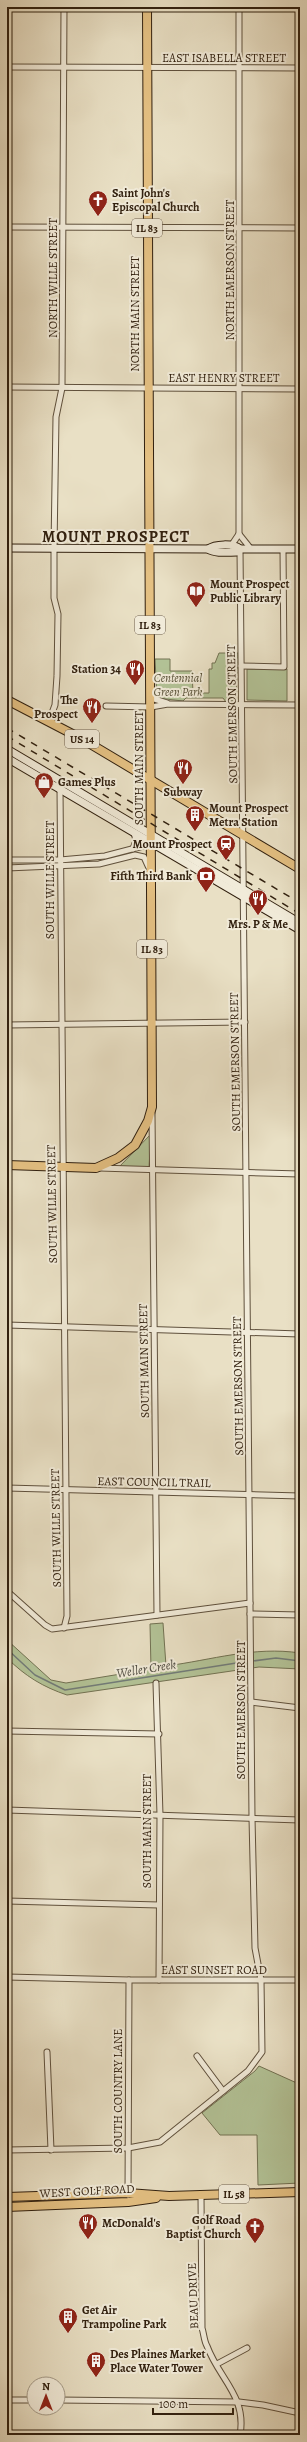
<svg xmlns="http://www.w3.org/2000/svg" width="307" height="2442" viewBox="0 0 307 2442" font-family="Alegreya,serif">
<style>
.green{fill:#b3c397;stroke:#727253}
.lines{fill:none;stroke-linecap:round;stroke-linejoin:round}
.stream{stroke:#727c79;stroke-width:1.5}
.street-casing{stroke:#5f503c;stroke-width:7}
.secondary-casing{stroke:#31200f;stroke-width:9}
.primary-casing{stroke:#31200f;stroke-width:10}
.street{stroke:#f1ebd9;stroke-width:5}
.secondary{stroke:#f1ebd9;stroke-width:7}
.primary{stroke:#e4c082;stroke-width:8}
.rail{stroke:#31200f;stroke-width:1.5;stroke-dasharray:7 7;stroke-linecap:butt}
.labels{text-anchor:middle;stroke-width:4;stroke-linejoin:round;paint-order:stroke}
.shield{fill:#f1ebd9;stroke:#6b5d4c;stroke-width:1}
.shield-label{font-size:11px;font-weight:bold;fill:#31200f}
.street-label{font-size:12px;fill:#31200f;stroke:#f1ebd9}
.poi-label{font-size:12px;font-weight:bold;fill:#31200f;stroke:#f1ebd9;text-anchor:start}
.park-label{font-size:12px;font-style:italic;fill:#585138;stroke:#f1ebd9}
.water-label{font-size:13px;font-style:italic;fill:#514e44;stroke:#f1ebd9}
.district-label{font-size:16px;font-weight:bold;letter-spacing:1px;fill:#31200f;stroke:#f1ebd9}
</style>
<rect width="100%" height="100%" fill="#e9e0c5"/>
<filter id="stains"><feTurbulence type="fractalNoise" baseFrequency=".005" numOctaves="4"/><feColorMatrix values="0 0 0 0 .2 0 0 0 0 .09 0 0 0 0 .02 0 0 0 .5 -.17"/></filter>
<radialGradient id="worn" r=".72"><stop offset=".6" stop-color="#630" stop-opacity="0"/><stop offset="1" stop-color="#630" stop-opacity=".3"/></radialGradient>
<!-- green -->
<g class="green">
<path d="M219 653H238L236 696 234 700 226 702 223 698H186L183 701 157 698 155 659H170V671H192L193 693H209V669H212V663H215Z"/>
<path d="M247 669H287V701L247 700Z"/>
<path d="M151 1134 149 1167H119Z"/>
<path d="M163 1623 166 1666C212 1660 254 1646 300 1653V1669L259 1667 67 1695C43 1687 25 1676 7 1658V1640L51 1680 66 1683 151 1669 150 1624Z"/>
<path d="M259 2066 299 2084 300 2183 258 2185 257 2135H220L202 2113 255 2071Z"/>
</g>
<g class="lines">
<!-- stream -->
<g class="stream">
<path d="M7 1649 35 1675 65 1690 249 1661"/>
<path d="M253 1661 276 1658 300 1661"/>
</g>
<!-- street casing -->
<g class="street-casing">
<g id="street">
<path d="M239 7V534L251 549"/>
<path d="M7 67 300 68"/>
<path d="M7 227 300 228"/>
<path d="M7 387 300 389"/>
<path d="M231 546 239 534"/>
<path d="M241 666 284 667 283 549"/>
<path d="M151 698 167 703"/>
<path d="M106 706 151 707 168 704 300 705"/>
<path d="M49 721 55 705 57 676 58 614 54 598V548L56 417 62 388 64 7"/>
<path d="M60 788 67 1616 64 1628"/>
<path d="M133 849 136 840 134 833"/>
<path d="M7 860H60L105 856 151 844"/>
<path d="M7 868 99 864 135 855 144 857 149 868"/>
<path d="M7 1025 245 1022"/>
<path d="M152 1114 157 1615"/>
<path d="M99 1168 300 1174"/>
<path d="M7 1325 300 1334"/>
<path d="M7 1488 300 1496"/>
<path d="M7 1591 45 1625 52 1629 250 1603"/>
<path d="M250 1614 300 1615"/>
<path d="M156 1683 160 1815 159 1980"/>
<path d="M251 1702 300 1708"/>
<path d="M7 1731 159 1734"/>
<path d="M7 1810 300 1820"/>
<path d="M7 1901 159 1905"/>
<path d="M7 1977 129 1980H300"/>
<path d="M47 2052 51 2150"/>
<path d="M197 2056 223 2091"/>
<path d="M7 2150 128 2148 160 2142 248 2071 262 2052 261 1980 255 1948 252 1818 240 549"/>
<path d="M128 2195 129 1980"/>
<path d="M201 2195 202 2328C204 2334 204 2341 207 2346 219 2379 247 2396 240 2435"/>
<path d="M217 2364 247 2348"/>
<path d="M7 2400H34"/>
<path d="M58 2400 239 2402 263 2405 300 2413"/>
</g>
</g>
<!-- secondary casing -->
<g class="secondary-casing">
<g id="secondary">
<path d="M7 548 208 549C216 554 228 552 237 552L240 549"/>
<path d="M208 549C215 544 233 543 240 549H300"/>
<path d="M7 749 300 923"/>
<path d="M7 758 300 930"/>
</g>
</g>
<!-- primary casing -->
<g class="primary-casing">
<g id="primary">
<path d="M7 700 82 739 300 869"/>
<path d="M7 1165 96 1168 118 1158 135 1145 148 1121 152 1107 147 7"/>
<path d="M7 2197 128 2193 169 2196 300 2192"/>
<path d="M7 2207 128 2202 156 2198"/>
</g>
</g>
<!-- street -->
<use href="#street" class="street"/>
<!-- secondary -->
<use href="#secondary" class="secondary"/>
<!-- primary -->
<use href="#primary" class="primary"/>
<!-- rail -->
<g class="rail">
<path d="M7 728 300 903"/>
<path d="M7 736 300 914"/>
</g>
</g>
<!-- icons -->
<defs>
<g id="church-pin" transform="scale(1)"><path d="M0 17L-7.5 6A9.5 9.5 0 1 1 7.5 6Z" fill="#8f2418" stroke="#f1ebd9"/><path d="M-1.2-6h2.4v3.5h3.3v2.4h-3.3V6h-2.4V-.1h-3.3v-2.4h3.3Z" fill="#fff"/></g>
<g id="library-pin" transform="scale(1)"><path d="M0 17L-7.5 6A9.5 9.5 0 1 1 7.5 6Z" fill="#8f2418" stroke="#f1ebd9"/><path d="M-6-4Q-3-5.5-.7-3.5V5Q-3 3-6 4ZM6-4Q3-5.5 .7-3.5V5Q3 3 6 4Z" fill="#fff"/></g>
<g id="restaurant-pin" transform="scale(1)"><path d="M0 17L-7.5 6A9.5 9.5 0 1 1 7.5 6Z" fill="#8f2418" stroke="#f1ebd9"/><path d="M-5-6h1v4h1v-4h1v4h1v-4h1v5L-1.5 .5V6h-2V.5L-5-1ZM5-6V6H3V1.5H1.5Q1.5-4 5-6Z" fill="#fff"/></g>
<g id="shop-pin" transform="scale(1)"><path d="M0 17L-7.5 6A9.5 9.5 0 1 1 7.5 6Z" fill="#8f2418" stroke="#f1ebd9"/><path d="M-5-2.5h2.3a2.7 3.5 0 0 1 5.4 0H5L5.5 6h-11ZM-1.5-2.5h3a1.5 2.3 0 0 0-3 0Z" fill="#fff"/></g>
<g id="building-pin" transform="scale(1)"><path d="M0 17L-7.5 6A9.5 9.5 0 1 1 7.5 6Z" fill="#8f2418" stroke="#f1ebd9"/><path d="M-4-6H4V6H1V3H-1V6H-4ZM-2.5-4.3h1.7v1.8h-1.7ZM.8-4.3h1.7v1.8H.8ZM-2.5-1h1.7V.8h-1.7ZM.8-1h1.7V.8H.8Z" fill="#fff"/></g>
<g id="station-pin" transform="scale(1)"><path d="M0 17L-7.5 6A9.5 9.5 0 1 1 7.5 6Z" fill="#8f2418" stroke="#f1ebd9"/><path d="M-3-6H3Q5-6 5-4V2Q5 4 3 4L4.5 6H3L1.5 4h-3L-3 6H-4.5L-3 4Q-5 4-5 2V-4Q-5-6-3-6ZM-3.5-4v3h7v-3ZM-3.5 1v1.5H-2V1ZM2 1v1.5H3.5V1Z" fill="#fff"/></g>
<g id="bank-pin" transform="scale(1)"><path d="M0 17L-7.5 6A9.5 9.5 0 1 1 7.5 6Z" fill="#8f2418" stroke="#f1ebd9"/><path d="M-6-4H6V4H-6ZM0-2.3a2.3 2.3 0 1 0 0 4.6a2.3 2.3 0 1 0 0-4.6Z" fill="#fff"/></g>
</defs>
<g fill-rule="evenodd">
<use href="#church-pin" x="98" y="200"/>
<use href="#library-pin" x="196" y="591"/>
<use href="#restaurant-pin" x="135" y="669"/>
<use href="#restaurant-pin" x="92" y="707"/>
<use href="#restaurant-pin" x="183" y="768"/>
<use href="#shop-pin" x="44" y="782"/>
<use href="#building-pin" x="195" y="815"/>
<use href="#station-pin" x="226" y="844"/>
<use href="#bank-pin" x="206" y="876"/>
<use href="#restaurant-pin" x="258" y="899"/>
<use href="#restaurant-pin" x="88" y="2223"/>
<use href="#church-pin" x="255" y="2227"/>
<use href="#building-pin" x="68" y="2317"/>
<use href="#building-pin" x="96" y="2361"/>
</g>
<g class="labels">
<!-- shield labels -->
<g class="shield">
<rect x="132" y="219" width="30" height="18" rx="3"/>
<rect x="135" y="616" width="30" height="18" rx="3"/>
<rect x="65" y="730" width="34" height="18" rx="3"/>
<rect x="137" y="940" width="30" height="18" rx="3"/>
<rect x="219" y="2185" width="30" height="18" rx="3"/>
</g>
<g class="shield-label">
<text x="147" y="232">IL 83</text>
<text x="150" y="629">IL 83</text>
<text x="82" y="743">US 14</text>
<text x="152" y="953">IL 83</text>
<text x="234" y="2198">IL 58</text>
</g>
<!-- street labels -->
<g class="street-label">
<text x="224" y="62">EAST ISABELLA STREET</text>
<text transform="translate(230 270) rotate(-90)" y="4">NORTH EMERSON STREET</text>
<text transform="translate(53 278) rotate(-90)" y="4">NORTH WILLE STREET</text>
<text transform="translate(135 314) rotate(-90)" y="4">NORTH MAIN STREET</text>
<text x="224" y="382">EAST HENRY STREET</text>
<text transform="translate(232 714) rotate(-91)" y="4">SOUTH EMERSON STREET</text>
<text transform="translate(139 768) rotate(-90)" y="4">SOUTH MAIN STREET</text>
<text transform="translate(50 880) rotate(-90)" y="4">SOUTH WILLE STREET</text>
<text transform="translate(235 1062) rotate(-91)" y="4">SOUTH EMERSON STREET</text>
<text transform="translate(52 1204) rotate(-91)" y="4">SOUTH WILLE STREET</text>
<text transform="translate(144 1361) rotate(-91)" y="4">SOUTH MAIN STREET</text>
<text transform="translate(238 1386) rotate(-91)" y="4">SOUTH EMERSON STREET</text>
<text transform="translate(154 1482) rotate(1)" y="4">EAST COUNCIL TRAIL</text>
<text transform="translate(56 1528) rotate(-91)" y="4">SOUTH WILLE STREET</text>
<text transform="translate(241 1710) rotate(-90)" y="4">SOUTH EMERSON STREET</text>
<text transform="translate(147 1831) rotate(-90)" y="4">SOUTH MAIN STREET</text>
<text x="214" y="1974">EAST SUNSET ROAD</text>
<text transform="translate(118 2091) rotate(-90)" y="4">SOUTH COUNTRY LANE</text>
<text transform="translate(87 2191) rotate(-3)" y="4">WEST GOLF ROAD</text>
<text transform="translate(193 2296) rotate(-92)" y="4">BEAU DRIVE</text>
</g>
<!-- poi labels -->
<g class="poi-label">
<text x="112" y="197">Saint John's<tspan x="112" dy="14">Episcopal Church</tspan></text>
<text x="210" y="588">Mount Prospect<tspan x="210" dy="14">Public Library</tspan></text>
<text x="121" y="673" text-anchor="end">Station 34</text>
<text x="78" y="704" text-anchor="end">The<tspan x="78" dy="14">Prospect</tspan></text>
<text x="58" y="786">Games Plus</text>
<text x="183" y="796" text-anchor="middle">Subway</text>
<text x="209" y="812">Mount Prospect<tspan x="209" dy="14">Metra Station</tspan></text>
<text x="212" y="848" text-anchor="end">Mount Prospect</text>
<text x="192" y="880" text-anchor="end">Fifth Third Bank</text>
<text x="258" y="928" text-anchor="middle">Mrs. P &amp; Me</text>
<text x="241" y="2224" text-anchor="end">Golf Road<tspan x="241" dy="14">Baptist Church</tspan></text>
<text x="102" y="2227">McDonald's</text>
<text x="82" y="2314">Get Air<tspan x="82" dy="14">Trampoline Park</tspan></text>
<text x="110" y="2358">Des Plaines Market<tspan x="110" dy="14">Place Water Tower</tspan></text>
</g>
<!-- park labels -->
<g class="park-label">
<text x="178" y="682">Centennial<tspan x="178" dy="14">Green Park</tspan></text>
</g>
<!-- water labels -->
<g class="water-label">
<text transform="translate(146 1668) rotate(-9)" y="5">Weller Creek</text>
</g>
<!-- district labels -->
<g class="district-label">
<text x="116" y="542">MOUNT PROSPECT</text>
</g>
</g>
<!-- margin -->
<rect width="307" height="2442" fill="none" stroke="#e9e0c5" stroke-width="24"/>
<rect x="8" y="8" width="291" height="2426" fill="none" stroke="#31200f" stroke-width="2"/>
<rect x="12" y="12" width="283" height="2418" fill="none" stroke="#31200f"/>
<!-- north arrow -->
<g transform="translate(46 2396)"><circle r="19" fill="#f1ebd9" stroke="#a49a88"/>
<path d="M0-3L7 15L0 10L-7 15Z" fill="#8f2418"/>
<text y="-6" font-size="11" font-weight="bold" text-anchor="middle" fill="#31200f">N</text>
</g>
<!-- scale -->
<path d="M153 2408v6h80v-6" fill="none" stroke="#31200f" stroke-width="2"/>
<text x="159" y="2408" font-size="12" fill="#31200f" stroke="#f1ebd9" stroke-width="3" paint-order="stroke">100 m</text>
<rect width="100%" height="100%" filter="url(#stains)"/>
<rect width="100%" height="100%" fill="url(#worn)"/>
</svg>
